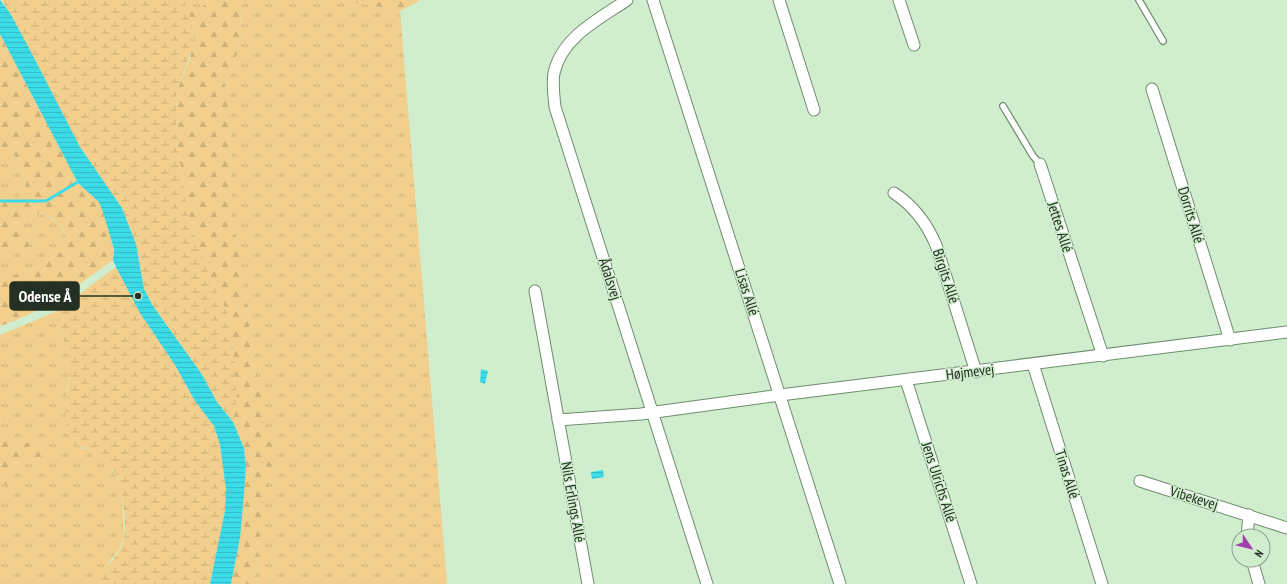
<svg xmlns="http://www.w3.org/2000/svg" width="1287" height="584" viewBox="0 0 1287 584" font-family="'PT Sans Narrow',sans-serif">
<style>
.grass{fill:url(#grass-tufts)}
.forest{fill:url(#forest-firs)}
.wetland{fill:url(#wetland-marsh)}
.water{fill:url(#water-rules)}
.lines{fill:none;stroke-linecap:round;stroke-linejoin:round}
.stream{stroke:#3bdbe7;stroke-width:3}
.lane-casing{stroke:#708c6e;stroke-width:8}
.street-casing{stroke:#708c6e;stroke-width:13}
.lane{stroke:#fff;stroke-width:5.5}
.street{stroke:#fff;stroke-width:11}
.labels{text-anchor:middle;stroke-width:3;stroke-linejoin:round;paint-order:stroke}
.street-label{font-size:15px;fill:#243023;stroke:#d0eecd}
.leader{fill:none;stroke:#243023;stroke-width:1.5}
.callout-dot{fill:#243023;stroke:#d0eecd;stroke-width:1.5}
.callout{fill:#243023;stroke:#243023;stroke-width:1.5}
.callout-label{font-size:16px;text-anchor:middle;font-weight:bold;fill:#fff}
</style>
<defs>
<pattern id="grass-tufts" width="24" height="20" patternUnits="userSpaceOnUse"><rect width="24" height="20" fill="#f2cf8c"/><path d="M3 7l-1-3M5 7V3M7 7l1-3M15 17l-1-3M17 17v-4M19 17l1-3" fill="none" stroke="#cfb278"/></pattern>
<pattern id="forest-firs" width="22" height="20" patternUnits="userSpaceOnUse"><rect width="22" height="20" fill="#f2cf8c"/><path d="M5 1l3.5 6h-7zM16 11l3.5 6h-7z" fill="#cfb278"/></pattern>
<pattern id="wetland-marsh" width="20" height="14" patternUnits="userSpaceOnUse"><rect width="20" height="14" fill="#f2cf8c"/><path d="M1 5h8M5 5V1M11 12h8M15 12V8" fill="none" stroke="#cfb278"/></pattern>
<pattern id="water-rules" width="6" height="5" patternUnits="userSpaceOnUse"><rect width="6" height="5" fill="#3bdbe7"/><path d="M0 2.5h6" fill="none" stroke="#34bcc6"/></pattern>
</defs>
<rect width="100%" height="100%" fill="#d0eecd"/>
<!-- grass -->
<g class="grass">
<path d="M184 0H204L206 3 200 10 188 12Z"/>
<path d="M242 0H340L400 11 447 584H256L259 541 255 366 243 278 231 216 230 97 224 82C243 50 241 36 242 0Z"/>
<path d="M9 146 21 164 26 184 22 194 15 198 0 195V149Z"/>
<path d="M23 212C47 213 63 219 68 245 57 256 33 274 16 275 11 275 5 274 0 273V251L30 248Z"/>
<path d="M55 312 66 346 69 374 66 409 82 448 92 450 107 460 121 484 122 491 124 538 119 550 109 562 99 584H0V473L11 496 14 465 48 455 39 443H10L0 421V335Z"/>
</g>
<!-- forest -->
<g class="forest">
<path d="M204 0H242C241 36 243 50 224 82L230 97 231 216 243 278 255 366 273 452 259 541 256 584H231L240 538 246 466 244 448 233 422 237 398 233 341 227 312 210 277 189 220 178 150 176 116 177 90 190 58 194 29 188 12 200 10 206 3Z"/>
<path d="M340 0H419V1L400 11Z"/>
<path d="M0 34 78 183C85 189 94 195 99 202 109 217 114 242 113 260 77 286 43 312 0 326V273C5 274 11 275 16 275 33 274 57 256 68 245 63 218 48 213 23 212L30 248 0 251V195L15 198 22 194 26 184 21 164 9 146 0 149Z"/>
<path d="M0 421 10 443H39L49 455 14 465 11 497 0 473Z"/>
</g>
<!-- wetland -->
<g class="wetland">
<path d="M2 0H184L194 29 195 41 177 90 176 116 178 150 189 220 210 277 227 312 233 341 237 398 233 422 217 402 201 373 153 306 144 289 136 244 122 208 80 147Z"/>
<path d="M116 267 140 313 175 365 195 401 214 426 220 445 226 489 225 511 210 584H99C101 570 113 561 120 550 129 534 123 509 122 491 120 475 107 459 93 451 86 447 78 448 72 440 59 420 70 395 69 374 68 352 61 332 55 312Z"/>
</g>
<!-- water -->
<g class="water">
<path d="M0 0 10 13 31 52 80 147 122 208 136 244 144 289 153 306 201 373 217 402 233 422 244 448 246 466 244 495 240 538 231 584H210L225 511 226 489 220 445 214 426 195 401 175 365 140 313 116 267 113 260 114 249 103 212 99 202 78 183 0 34Z"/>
<path d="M481 369 488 371 485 384 480 382Z"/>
<path d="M603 470 604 477 592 479 591 472Z"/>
</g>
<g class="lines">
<!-- stream -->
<path class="stream" d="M0 201H46L81 180"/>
<!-- lane casing -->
<g class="lane-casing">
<g id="lane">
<path d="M1139 0 1163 41"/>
<path d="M1003 106 1033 156 1040 164"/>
</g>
</g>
<!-- street casing -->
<g class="street-casing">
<g id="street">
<path d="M627 0C599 19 562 37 554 73 552 84 554 96 555 107L707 584"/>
<path d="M653 0 840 584"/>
<path d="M779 0 814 110"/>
<path d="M899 0 914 45"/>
<path d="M1152 89 1230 340"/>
<path d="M1040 164 1103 356"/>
<path d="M894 193C914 206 927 224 936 245L976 372"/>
<path d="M535 291 588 584"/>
<path d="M1033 364 1102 584"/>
<path d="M906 380 971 584"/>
<path d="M558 420 641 414 780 395 1287 332"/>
<path d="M1140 481 1287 528"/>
<path d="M1247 536 1249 515"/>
<path d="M1252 560 1259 584"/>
</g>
</g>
<!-- lane -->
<use href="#lane" class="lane"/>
<!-- street -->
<use href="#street" class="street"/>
</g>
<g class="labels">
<!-- street labels -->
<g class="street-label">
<text transform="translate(1191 215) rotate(73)" y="5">Dorrits Allé</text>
<text transform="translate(1060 227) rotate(72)" y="5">Jettes Allé</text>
<text transform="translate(946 276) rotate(72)" y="5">Birgits Allé</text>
<text transform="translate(610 279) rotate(72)" y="5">Ådalsvej</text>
<text transform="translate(747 292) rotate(72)" y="5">Lisas Allé</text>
<text transform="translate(970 372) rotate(-7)" y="5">Højmevej</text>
<text transform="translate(1067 474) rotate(72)" y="5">Tinas Allé</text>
<text transform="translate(939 482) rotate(72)" y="5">Jens Ulrichs Allé</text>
<text transform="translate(1194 498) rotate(17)" y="5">Vibekevej</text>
<text transform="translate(573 502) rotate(80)" y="5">Nils Erlings Allé</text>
</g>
</g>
<!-- callouts -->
<path class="leader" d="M138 296L79 296"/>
<circle class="callout-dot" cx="138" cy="296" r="4"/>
<rect class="callout" x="10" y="282" width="69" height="28" rx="4"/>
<g class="callout-label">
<text x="45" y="302">Odense Å</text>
</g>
<!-- north arrow -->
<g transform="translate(1251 548) rotate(125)"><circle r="19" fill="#d0eecd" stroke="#8ba289"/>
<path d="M0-3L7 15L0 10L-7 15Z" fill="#9e41ab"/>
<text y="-6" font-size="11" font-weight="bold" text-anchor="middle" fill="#243023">N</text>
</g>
</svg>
